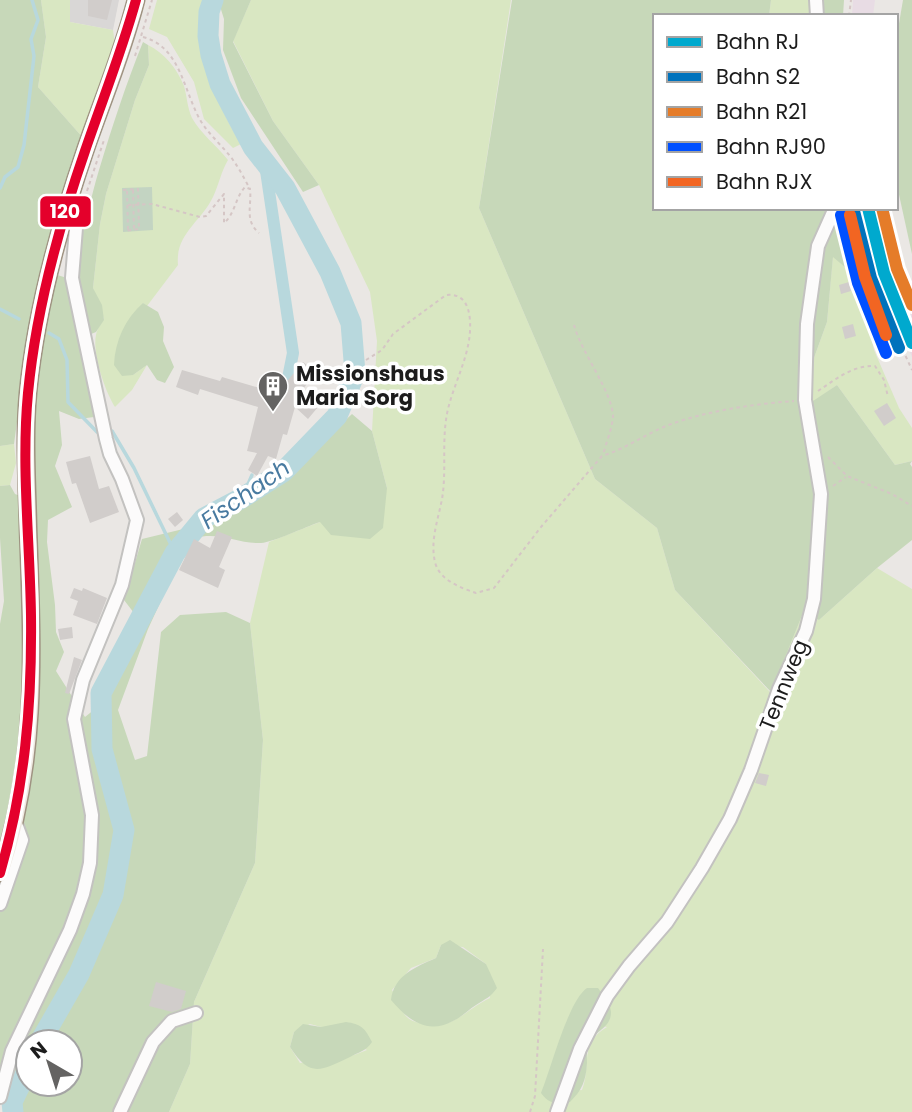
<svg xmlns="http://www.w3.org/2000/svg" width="912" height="1112" viewBox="0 0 912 1112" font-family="Poppins,sans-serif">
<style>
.residential{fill:#d9d7d6}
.industrial{fill:#e8dce4}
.grass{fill:#d9e7c2;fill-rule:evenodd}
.forest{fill:#c7d8b9;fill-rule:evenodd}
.cemetery{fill:#c3d4c2}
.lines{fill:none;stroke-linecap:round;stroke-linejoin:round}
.stream{stroke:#b8d8dd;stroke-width:3.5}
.canal{stroke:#b8d8dd;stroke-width:12}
.river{stroke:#b8d8dd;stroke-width:21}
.building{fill:#d1cdcb}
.minor-casing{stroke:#c3c2c0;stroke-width:16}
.major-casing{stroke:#9f9382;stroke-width:19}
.path{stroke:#d5c6c5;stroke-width:2;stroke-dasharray:3.5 3.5;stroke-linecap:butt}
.minor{stroke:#fcfbfb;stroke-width:12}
.major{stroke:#f0eae3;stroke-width:16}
.bus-1-casing{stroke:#fff;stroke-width:16}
.bus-1{stroke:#e4002b;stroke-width:10}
.rail-1-casing{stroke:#fff;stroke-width:18}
.rail-2-casing{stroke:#fff;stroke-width:18}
.rail-3-casing{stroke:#fff;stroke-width:18}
.rail-4-casing{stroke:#fff;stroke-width:18}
.rail-5-casing{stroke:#fff;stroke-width:18}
.rail-1{stroke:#00a9ce;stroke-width:12}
.rail-2{stroke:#0072bc;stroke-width:12}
.rail-3{stroke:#e57c29;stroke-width:12}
.rail-4{stroke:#0050ff;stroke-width:12}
.rail-5{stroke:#f26522;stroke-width:12}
.labels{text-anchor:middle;stroke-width:7;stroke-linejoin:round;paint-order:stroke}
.poi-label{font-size:21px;font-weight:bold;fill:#1c1c1c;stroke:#fff;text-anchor:start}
.street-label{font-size:21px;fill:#1c1c1c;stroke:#fff}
.water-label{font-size:23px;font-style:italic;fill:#487aa0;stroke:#fff}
.line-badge{stroke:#fff;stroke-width:2.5}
.badge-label{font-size:19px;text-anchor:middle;font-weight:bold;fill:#fff}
</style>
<rect width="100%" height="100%" fill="#eae7e4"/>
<!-- residential -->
<path class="residential" d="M70 0H119L113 30 70 22Z"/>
<!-- industrial -->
<g class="industrial">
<path d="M853 0H875L873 16H852Z"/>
<path d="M861 208H884L892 253 912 314V357L881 285Z"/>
</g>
<!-- grass -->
<g class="grass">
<path d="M41 0H70V22L113 30 115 45 84 139 38 87 46 37Z"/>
<path d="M157 0H206C200 12 198 24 199 37 200 64 226 121 241 144L233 148 204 119 194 82 167 37 149 29Z"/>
<path d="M251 0H511L479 208 595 479 657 528 675 590 770 692 803 613 819 620 877 568 912 589V1112H169L190 1064 194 1002 255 863 263 740 250 623 269 542 320 522 387 488 372 431 377 341 370 292 319 185 273 121 233 41ZM441 945 463 947 486 964 490 998C464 1010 451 1033 420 1023 414 1022 409 1020 405 1015 400 1008 397 998 392 990L411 968 436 958ZM567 1021 607 1027C578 1044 592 1064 582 1090L542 1093ZM310 1024 321 1027 367 1050 354 1055 300 1063 290 1047 294 1032Z"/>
<path d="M771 0H812L816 16H769Z"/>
<path d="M148 45C164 53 177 68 184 86 187 96 187 107 192 118 201 134 216 145 228 160 221 172 219 184 213 197 201 222 175 234 178 265L147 306 143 303 133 375 147 365 132 390 115 407C105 391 92 354 96 335 97 329 101 324 104 319L93 288 100 224 106 194 135 100 149 65Z"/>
<path d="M833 256 859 279 874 350 899 408 912 428V461L895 465 837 385 813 402 802 391 827 322Z"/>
<path d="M14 444 16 463 10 485 0 486V446Z"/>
</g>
<!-- forest -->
<g class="forest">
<path d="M0 0H41L46 37 38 87 84 139 46 250 32 310 14 444 0 446Z"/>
<path d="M218 0H251L233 42 273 121 319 185 303 192 241 98 223 50 224 19Z"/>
<path d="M512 0H771L769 16H655V208H832L846 223 859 279 833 257 827 322 802 391 813 401 837 385 895 465 912 461 910 464 912 467V540L877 568 819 620 803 613 771 692 675 590 657 528 595 479 479 208Z"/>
<path d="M812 0H844L843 16H817Z"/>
<path d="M903 0H912V254L896 181V41Z"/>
<path d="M143 42 148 45 149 65 135 100 106 194 100 224 93 288 102 305 104 320 96 332 79 339 94 417 79 419 59 411 62 445 55 466 72 507 48 520 47 542 55 605 56 632 64 652 56 671 85 717 110 697 144 626 124 600 142 539 208 523 269 492 352 414 372 431 387 488 383 528 370 539 331 535 320 522C305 527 274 542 261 543 237 544 221 531 194 538L182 555 148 629 118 710 135 760 147 756 161 632 180 615 226 612 250 623 263 740 255 863 194 1002 190 1064 169 1112H18V1099L0 1094V624L4 601 0 538V486L10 485 15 494 34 501 32 450 36 370 54 274 67 278C83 244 88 206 99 170 112 127 126 84 143 42ZM28 1042H70V1084H28Z"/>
<path d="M143 303 158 312 164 327 163 341 174 367 165 383 157 380 147 365 133 375 122 376 114 365C115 341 125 319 143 303Z"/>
<path d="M450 940 486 964 497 988C490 998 485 999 476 1005 468 1010 462 1017 453 1021 427 1035 408 1020 391 1000 394 975 416 967 436 958L441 945Z"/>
<path d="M587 988H598C603 995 610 1002 611 1012 611 1028 596 1030 590 1042 586 1049 587 1056 587 1063 586 1081 582 1090 570 1102 556 1104 550 1105 541 1093 551 1069 568 1001 587 988Z"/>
<path d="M346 1022C361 1024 365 1028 372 1042 366 1051 359 1052 350 1057 320 1071 310 1078 290 1047L294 1032 303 1024 321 1027Z"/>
</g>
<!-- cemetery -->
<path class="cemetery" d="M152 187 153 230 123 232 122 188Z"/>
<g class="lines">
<!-- stream -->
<g class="stream">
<path d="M0 188 5 177 18 167 24 145 34 56 31 39 38 20 32 0"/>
<path d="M0 309 19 319"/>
<path d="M49 333 59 339 67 360 68 402 97 432H100"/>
<path d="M108 431H112L134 468 175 553"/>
<path d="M242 498 252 475"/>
</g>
<!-- canal -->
<path class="canal" d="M265 164 293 353 288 378"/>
<!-- river -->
<g class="river">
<path d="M40 1042 79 974 113 895 124 830 102 749 101 693 175 553 204 518 242 498 283 472 337 416 355 373 351 323 330 272 285 188 253 147 220 84 211 55 208 36 209 12 213 0"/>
<path d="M13 1112 12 1102 28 1069"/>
</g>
</g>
<!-- building -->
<g class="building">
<path d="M88 0H112L107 20 88 16Z"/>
<path d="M849 282 851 291 841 294 839 285Z"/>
<path d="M853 324 856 336 845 339 842 327Z"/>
<path d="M303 362 316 372 300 393 318 407 308 419 295 407 287 435 283 434 276 459 268 456 257 476 248 470 257 453 247 451 258 407 200 389 198 395 176 387 182 370 220 381 222 377 263 389 265 384 282 389 283 379 288 380Z"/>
<path d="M887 403 896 418 884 426 874 411Z"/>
<path d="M90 456 99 489 109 486 119 512 90 523 76 483 72 484 66 462Z"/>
<path d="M177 512 183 520 175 527 168 519Z"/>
<path d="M217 531 232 537 219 567 225 570 218 588 179 570 194 539 210 548Z"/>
<path d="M74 588 82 591 83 588 107 598 97 624 73 615 78 601 70 598Z"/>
<path d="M72 627 73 638 60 640 58 629Z"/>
<path d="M74 657 82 660 69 694 65 693Z"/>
<path d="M759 773 769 775 766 786 755 783Z"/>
<path d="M156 982 186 991 181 1009 172 1012 149 1006Z"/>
</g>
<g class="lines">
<!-- minor casing -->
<g class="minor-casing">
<g id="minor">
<path d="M816 0 817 16"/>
<path d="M0 904 22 840 15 821"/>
<path d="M0 1097 12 1051 70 930 83 894 90 863 92 815 74 719 83 680 122 585 137 520 122 479 110 454 106 439 72 278 76 228 65 215"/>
<path d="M120 1112 153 1042 172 1021 196 1013"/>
<path d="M557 1112 580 1049 607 996 629 966 667 922 702 868 730 819 751 770 779 689 806 631 814 599 821 494 805 400 807 324 818 246 835 208"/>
</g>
</g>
<!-- major casing -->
<g class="major-casing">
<path id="major" d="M0 873C39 757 32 646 28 526 27 482 24 437 28 393 36 310 58 230 85 151 102 101 123 52 136 0"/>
</g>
<!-- path -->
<g class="path">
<path d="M849 16 851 0"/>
<path d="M143 37C182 47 184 95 202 123 210 135 221 145 230 156 238 166 244 178 250 189"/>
<path d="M135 56 152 0"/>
<path d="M123 190 138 189 139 229 124 231"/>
<path d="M133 190 134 230"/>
<path d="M87 191 104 140"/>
<path d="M127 191 128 230"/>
<path d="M128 205 152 204 200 217 206 216 224 194V223C235 214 235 198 245 187L250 189C252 206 244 220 259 233"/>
<path d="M845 215 858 235 881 302 912 370"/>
<path d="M574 325C581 352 613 393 613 417 612 429 606 443 603 455"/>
<path d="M366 360 382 350 393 334 446 295C463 293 469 305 470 321 472 352 455 380 448 409 441 439 447 470 442 499 438 520 430 541 435 562 439 580 461 588 476 593L494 588 541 527 602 456C625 449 644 435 666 426 705 411 753 404 794 401"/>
<path d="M818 391C836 379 853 365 875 366L884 380 888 397"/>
<path d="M828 457 847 476 892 494 912 506"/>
<path d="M833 486 846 477"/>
<path d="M530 1112 535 1096 543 949"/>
</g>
<!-- minor -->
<use href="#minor" class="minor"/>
<!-- major -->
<use href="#major" class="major"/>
<!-- bus-1 casing -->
<g class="bus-1-casing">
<path id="bus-1" d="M0 873C25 787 32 706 31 616 30 542 21 467 28 393 36 310 58 229 85 151 102 101 122 51 136 0"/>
</g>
<!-- bus-1 -->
<use href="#bus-1" class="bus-1"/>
<!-- rail-1 casing -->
<g class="rail-1-casing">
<path id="rail-1" d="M868 208 884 273 912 343"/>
</g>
<!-- rail-2 casing -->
<g class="rail-2-casing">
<path id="rail-2" d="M854 211 871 278 899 348"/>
</g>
<!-- rail-3 casing -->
<g class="rail-3-casing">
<path id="rail-3" d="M882 208 897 269 912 305"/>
</g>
<!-- rail-4 casing -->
<g class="rail-4-casing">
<path id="rail-4" d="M841 215 858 283 886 353"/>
</g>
<!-- rail-5 casing -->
<g class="rail-5-casing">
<path id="rail-5" d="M850 215 865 277 886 335"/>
</g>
<!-- rail-1 -->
<use href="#rail-1" class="rail-1"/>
<!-- rail-2 -->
<use href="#rail-2" class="rail-2"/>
<!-- rail-3 -->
<use href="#rail-3" class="rail-3"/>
<!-- rail-4 -->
<use href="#rail-4" class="rail-4"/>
<!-- rail-5 -->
<use href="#rail-5" class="rail-5"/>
</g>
<!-- icons -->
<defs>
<g id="building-pin" transform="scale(1.575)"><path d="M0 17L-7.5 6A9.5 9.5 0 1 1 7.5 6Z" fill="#646362" stroke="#fff"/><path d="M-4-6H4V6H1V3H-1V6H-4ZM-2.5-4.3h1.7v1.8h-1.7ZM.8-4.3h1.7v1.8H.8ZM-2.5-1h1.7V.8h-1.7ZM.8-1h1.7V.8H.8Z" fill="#fff"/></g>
</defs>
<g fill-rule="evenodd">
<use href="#building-pin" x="273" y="386"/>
</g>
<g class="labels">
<!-- poi labels -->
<g class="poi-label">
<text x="296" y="381">Missionshaus<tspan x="296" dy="24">Maria Sorg</tspan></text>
</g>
<!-- street labels -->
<g class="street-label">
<text transform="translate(784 685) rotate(-68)" y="7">Tennweg</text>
</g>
<!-- water labels -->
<g class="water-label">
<text transform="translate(245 494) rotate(-35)" y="8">Fischach</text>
</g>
</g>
<rect class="line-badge" x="39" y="195" width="53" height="33" rx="7" fill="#e4002b"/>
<g class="badge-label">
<text x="65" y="218">120</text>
</g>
<!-- legend -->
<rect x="653" y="14" width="245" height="196" fill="#ffffff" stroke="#a4a4a4" stroke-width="2"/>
<rect x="667" y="37" width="35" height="10" fill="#00a9ce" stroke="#a4a4a4" stroke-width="2"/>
<text x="716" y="49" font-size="21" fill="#1c1c1c">Bahn RJ</text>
<rect x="667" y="72" width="35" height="10" fill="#0072bc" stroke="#a4a4a4" stroke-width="2"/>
<text x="716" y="84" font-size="21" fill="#1c1c1c">Bahn S2</text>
<rect x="667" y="107" width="35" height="10" fill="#e57c29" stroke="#a4a4a4" stroke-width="2"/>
<text x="716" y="119" font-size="21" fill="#1c1c1c">Bahn R21</text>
<rect x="667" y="142" width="35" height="10" fill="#0050ff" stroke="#a4a4a4" stroke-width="2"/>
<text x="716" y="154" font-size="21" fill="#1c1c1c">Bahn RJ90</text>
<rect x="667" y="177" width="35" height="10" fill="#f26522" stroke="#a4a4a4" stroke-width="2"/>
<text x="716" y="189" font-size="21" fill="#1c1c1c">Bahn RJX</text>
<!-- north arrow -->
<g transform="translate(49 1063) rotate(321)"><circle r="33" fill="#ffffff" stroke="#a4a4a4" stroke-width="2"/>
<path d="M0-5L12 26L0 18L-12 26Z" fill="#646362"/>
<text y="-10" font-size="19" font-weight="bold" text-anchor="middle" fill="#1c1c1c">N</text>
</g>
</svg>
